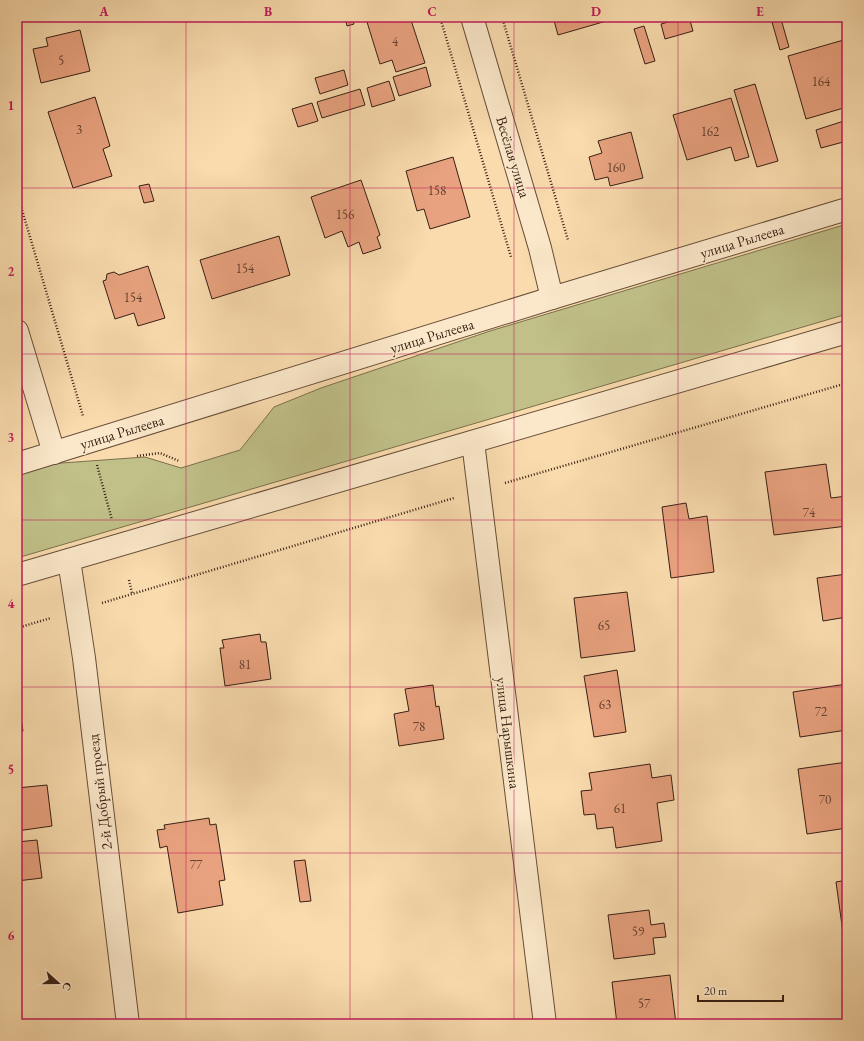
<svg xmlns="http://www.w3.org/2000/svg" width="864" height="1041" viewBox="0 0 864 1041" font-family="'EB Garamond',serif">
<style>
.green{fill:#c0c088;stroke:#7c704e}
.building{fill:#e9a27f;stroke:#371f14}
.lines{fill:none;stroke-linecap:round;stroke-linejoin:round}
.minor-casing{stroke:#684e3a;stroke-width:24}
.tertiary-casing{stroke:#684e3a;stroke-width:24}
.path{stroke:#371f14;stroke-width:2.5;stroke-dasharray:1 2;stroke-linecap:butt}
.minor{stroke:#fbe8ca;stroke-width:22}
.tertiary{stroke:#fbe8ca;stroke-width:22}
.grid{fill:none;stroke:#c2185b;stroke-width:1;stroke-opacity:0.55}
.labels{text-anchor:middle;stroke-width:3.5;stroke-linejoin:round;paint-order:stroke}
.number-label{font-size:13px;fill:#64402f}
.street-label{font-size:15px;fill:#371f14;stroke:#fbe8ca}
.neatline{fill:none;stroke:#c2185b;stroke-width:1.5}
.grid-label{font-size:13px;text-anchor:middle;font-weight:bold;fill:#c2185b}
</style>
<rect width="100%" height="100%" fill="#f9dbad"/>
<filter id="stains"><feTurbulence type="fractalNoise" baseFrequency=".005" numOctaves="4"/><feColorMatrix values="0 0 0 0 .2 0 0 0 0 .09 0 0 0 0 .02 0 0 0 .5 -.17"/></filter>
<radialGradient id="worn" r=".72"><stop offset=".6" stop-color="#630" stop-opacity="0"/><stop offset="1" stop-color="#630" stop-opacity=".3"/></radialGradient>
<!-- green -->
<path class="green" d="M847 224V314L17 558V474L48 464 145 457 181 468 240 450 274 407 321 388 490 331Z"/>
<!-- building -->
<g class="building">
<path d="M345 17H352L354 24 347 26Z"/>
<path d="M382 17H410L425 63 396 72 392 60 380 64 367 22Z"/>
<path d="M553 17H609L610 20 558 35Z"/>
<path d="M686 17H689L693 31 665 39 661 24Z"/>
<path d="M781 19 789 47 780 50 772 22Z"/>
<path d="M644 26 655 61 645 64 634 29Z"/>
<path d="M80 30 90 71 41 83 33 49 48 46 46 38Z"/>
<path d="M847 39V107L806 119 788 56Z"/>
<path d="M426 67 431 86 399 96 393 77Z"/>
<path d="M344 70 348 85 320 94 315 78Z"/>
<path d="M389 81 395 100 372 107 367 88Z"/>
<path d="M755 84 778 161 757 167 734 90Z"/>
<path d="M360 89 365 105 322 118 317 102Z"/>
<path d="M95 97 110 146 103 149 112 176 73 188 48 112Z"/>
<path d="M731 98 749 157 735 161 731 147 687 160 673 115Z"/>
<path d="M312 103 318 121 298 127 292 109Z"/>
<path d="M847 120V141L821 148 816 130Z"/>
<path d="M631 132 643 178 610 186 608 177 595 180 589 157 602 153 598 141Z"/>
<path d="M453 157 470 217 430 229 424 209 417 211 406 171Z"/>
<path d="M361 180 380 235 377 237 381 248 363 254 359 242 348 247 342 231 325 238 311 197Z"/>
<path d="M149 184 154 201 144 203 139 186Z"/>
<path d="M279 236 290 275 212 299 200 260Z"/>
<path d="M148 266 165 318 138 326 134 313 115 319 103 281 106 280 107 274 114 272 119 275Z"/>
<path d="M826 464 831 498 847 496V526L774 535 765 472Z"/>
<path d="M686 503 689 519 707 516 714 572 671 578 662 507Z"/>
<path d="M847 574V617L823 621 817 578Z"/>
<path d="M627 592 635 651 581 658 574 598Z"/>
<path d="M260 634 261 642H266L271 679 225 686 220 648H224L222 640Z"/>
<path d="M617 670 626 732 594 737 584 676Z"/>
<path d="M847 684V730L800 737 793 692Z"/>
<path d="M433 685 436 707 439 706 444 739 399 746 394 714 409 711 405 689Z"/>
<path d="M17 695 23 731 17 732Z"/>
<path d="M847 762V828L807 834 798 769Z"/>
<path d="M650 764 652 778 671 775 674 800 657 803 662 841 616 848 613 827 597 829 595 814 584 815 581 791 592 790 589 773Z"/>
<path d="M47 785 52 826 17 831V788Z"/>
<path d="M209 818 210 825 216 824 225 880 219 881 223 905 178 913 167 846 160 848 157 830 165 829 164 825Z"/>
<path d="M37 840 42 878 17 881V842Z"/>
<path d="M305 860 311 901 300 902 294 861Z"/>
<path d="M847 880V940H844L836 882Z"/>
<path d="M649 910 651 925 664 923 666 937 653 938 655 954 614 959 608 915Z"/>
<path d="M670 975 676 1024H617L612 982Z"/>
</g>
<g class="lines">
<!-- minor casing -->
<g class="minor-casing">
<g id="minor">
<path d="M472 17 540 248 552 298"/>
<path d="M17 331 54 453"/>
<path d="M473 442 545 1024"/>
<path d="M69 560 84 658 128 1024"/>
<path d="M17 575 847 332"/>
</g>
</g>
<!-- tertiary casing -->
<g class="tertiary-casing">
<path id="tertiary" d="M17 464 552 298 847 209"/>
</g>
<!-- path -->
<g class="path">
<path d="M440 17 511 257"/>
<path d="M502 17 568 240"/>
<path d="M17 193 83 416"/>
<path d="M137 456 160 453 179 461"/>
<path d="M97 465 112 520"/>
<path d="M505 483 847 383"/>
<path d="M129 580 132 593"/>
<path d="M102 603 454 498"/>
<path d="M17 628 51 618"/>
</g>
<!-- minor -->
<use href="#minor" class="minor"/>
<!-- tertiary -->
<use href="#tertiary" class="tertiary"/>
</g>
<!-- grid -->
<path class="grid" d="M186 17V1024M350 17V1024M514 17V1024M678 17V1024M17 188H847M17 354H847M17 520H847M17 687H847M17 853H847"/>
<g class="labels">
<!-- number labels -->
<g class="number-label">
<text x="395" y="46">4</text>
<text x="61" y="65">5</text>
<text x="821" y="86">164</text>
<text x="79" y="134">3</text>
<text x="710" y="136">162</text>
<text x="616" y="172">160</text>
<text x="437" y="195">158</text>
<text x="345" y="219">156</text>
<text x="245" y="273">154</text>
<text x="133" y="302">154</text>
<text x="809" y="517">74</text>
<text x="604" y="630">65</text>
<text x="245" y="669">81</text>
<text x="605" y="709">63</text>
<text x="821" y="716">72</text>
<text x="419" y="731">78</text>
<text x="825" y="804">70</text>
<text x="620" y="813">61</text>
<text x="196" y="869">77</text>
<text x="638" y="936">59</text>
<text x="644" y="1008">57</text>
</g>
<!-- street labels -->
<g class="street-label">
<text transform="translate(513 157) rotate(73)" y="5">Весёлая улица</text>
<text transform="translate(742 241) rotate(-17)" y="5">улица Рылеева</text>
<text transform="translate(432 336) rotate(-17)" y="5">улица Рылеева</text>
<text transform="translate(122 432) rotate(-17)" y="5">улица Рылеева</text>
<text transform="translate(508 733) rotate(83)" y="5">улица Нарышкина</text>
<text transform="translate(100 792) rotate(-97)" y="5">2-й Добрый проезд</text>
</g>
</g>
<!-- margin -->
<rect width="864" height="1041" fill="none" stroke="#f9dbad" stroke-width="44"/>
<!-- north arrow -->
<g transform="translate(58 983) rotate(111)" stroke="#fbe8ca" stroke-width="3" paint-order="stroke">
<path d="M0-3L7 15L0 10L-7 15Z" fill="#371f14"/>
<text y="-6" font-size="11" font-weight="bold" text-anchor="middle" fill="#371f14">С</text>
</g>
<!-- scale -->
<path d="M698 995v6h85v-6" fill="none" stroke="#371f14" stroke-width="2"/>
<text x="704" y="995" font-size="12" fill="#371f14" stroke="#fbe8ca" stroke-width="3" paint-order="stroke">20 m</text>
<rect x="22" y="22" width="820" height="997" class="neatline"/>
<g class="grid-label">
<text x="104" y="16">A</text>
<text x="268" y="16">B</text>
<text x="432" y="16">C</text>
<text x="596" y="16">D</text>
<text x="760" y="16">E</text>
<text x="11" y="110">1</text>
<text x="11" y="276">2</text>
<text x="11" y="442">3</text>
<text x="11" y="608">4</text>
<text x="11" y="774">5</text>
<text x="11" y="940">6</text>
</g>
<rect width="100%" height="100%" filter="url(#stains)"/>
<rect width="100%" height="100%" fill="url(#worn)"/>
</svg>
